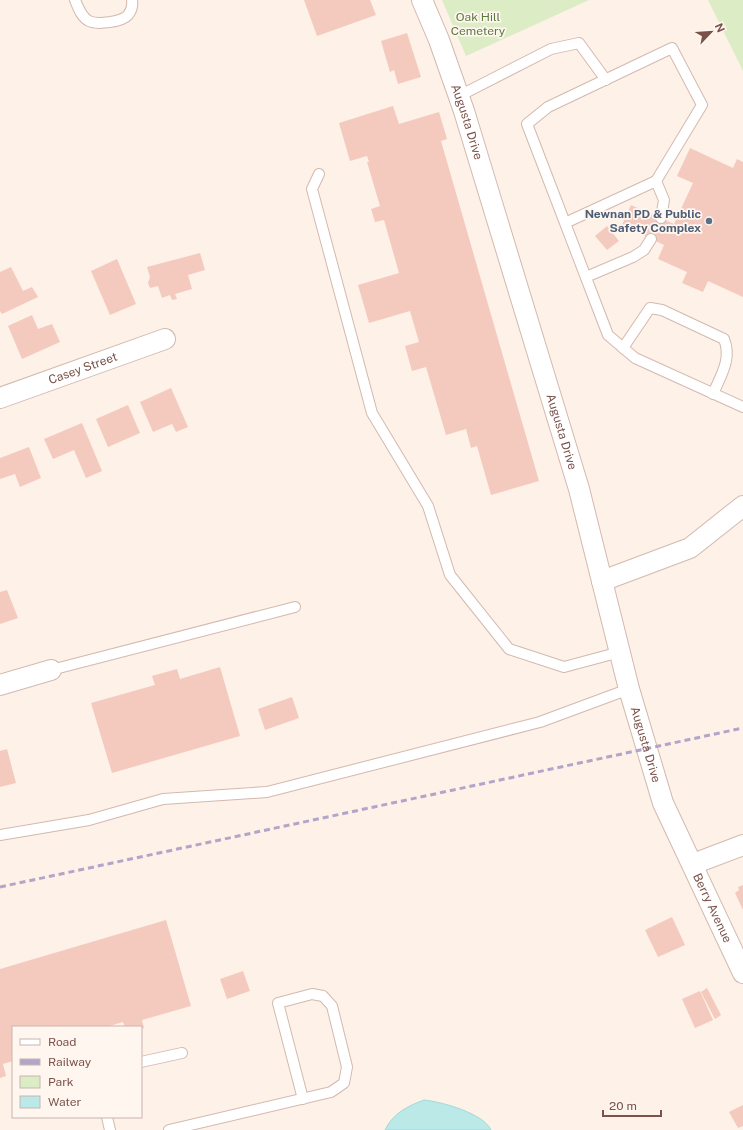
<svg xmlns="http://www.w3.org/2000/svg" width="743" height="1130" viewBox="0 0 743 1130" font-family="'Public Sans',sans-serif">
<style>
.green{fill:#dcedc5}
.water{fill:#bbe9e7;stroke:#a0dbda}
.building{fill:#f4cabe}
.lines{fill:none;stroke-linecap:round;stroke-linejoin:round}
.service-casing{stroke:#d3b9af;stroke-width:12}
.minor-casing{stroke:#d3b9af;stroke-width:22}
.service{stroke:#fff;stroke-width:10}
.minor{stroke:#fff;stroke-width:20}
.rail{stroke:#b2a5c9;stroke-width:3;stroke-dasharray:6 4;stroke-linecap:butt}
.service-dot{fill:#5c6f8a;stroke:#fff6f0;stroke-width:1.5}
.labels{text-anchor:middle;stroke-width:3.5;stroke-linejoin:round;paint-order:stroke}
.park-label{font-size:12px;fill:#5b7a3e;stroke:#fff6f0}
.street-label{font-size:12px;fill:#7a524a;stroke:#fff6f0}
.service-label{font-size:12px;font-weight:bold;fill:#4e5e75;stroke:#fff6f0;text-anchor:end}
</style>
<rect width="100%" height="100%" fill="#fdf1e8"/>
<!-- green -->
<g class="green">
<path d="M442 0H589L466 56Z"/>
<path d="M708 0H743V71Z"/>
</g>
<!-- water -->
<path class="water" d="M424 1100C442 1102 483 1113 491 1130H385C393 1113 408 1106 424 1100Z"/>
<!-- building -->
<g class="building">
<path d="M304 0H370L376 15 317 36Z"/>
<path d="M407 33 421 77 398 84 394 70 390 72 381 41Z"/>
<path d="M393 106 399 124 439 112 447 139 441 141 539 481 491 495 477 446 471 448 466 429 446 435 426 367 412 371 405 346 419 342 410 311 369 323 358 285 399 273 384 220 375 222 371 209 380 206 367 162H369L367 156 350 161 339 123Z"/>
<path d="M690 148 733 168 737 159 743 162V297L708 281 703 292 682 283 687 272 658 259 664 245 622 225 631 205 674 224 693 183 677 176Z"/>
<path d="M607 226 619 241 607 250 595 236Z"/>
<path d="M200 253 205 270 188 275 192 289 175 294 177 299 172 300 170 295 162 298 158 286 150 288 148 283 150 277 147 267Z"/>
<path d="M117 259 136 304 110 315 91 271Z"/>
<path d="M11 267 23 291 32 287 38 297 2 314 0 311V272Z"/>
<path d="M32 315 38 329 52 324 60 342 22 359 8 326Z"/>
<path d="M171 388 188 427 176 432 172 424 153 432 140 402Z"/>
<path d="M128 405 140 433 108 447 96 419Z"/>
<path d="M82 423 102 471 86 478 74 450 53 459 44 439Z"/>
<path d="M29 447 41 478 20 487 15 474 0 479V458Z"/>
<path d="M7 590 18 618 0 624V592Z"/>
<path d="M220 667 240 736 112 773 91 703 155 685 152 676 177 669 180 679Z"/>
<path d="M292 697 299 718 265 730 258 709Z"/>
<path d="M7 749 16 783 0 787V751Z"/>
<path d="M743 885V910L735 893 739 890 738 887Z"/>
<path d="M672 917 685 945 658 957 645 930Z"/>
<path d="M166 920 191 1006 142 1020 144 1028 141 1029V1027H125L123 1022 106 1027H13V1061L3 1064 6 1076 0 1078V969Z"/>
<path d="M243 971 250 991 227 999 220 979Z"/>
<path d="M707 988 721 1015 715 1019 701 992Z"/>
<path d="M700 991 713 1020 695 1028 682 999Z"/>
<path d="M743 1105V1126L738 1128 729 1112Z"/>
</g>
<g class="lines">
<!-- service casing -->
<g class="service-casing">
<g id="service">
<path d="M75 0C78 7 81 17 89 21 97 25 122 22 128 15 132 10 133 6 132 0"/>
<path d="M459 96 551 49 579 43 606 80"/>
<path d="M319 174 312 189 372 413 428 506 450 575 509 649 564 667 620 652"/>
<path d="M656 181 664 200 661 218"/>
<path d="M565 223 656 181 702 105 672 48 548 107 527 124 608 335 635 358 743 407"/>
<path d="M586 277 633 257 644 250 651 239"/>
<path d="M623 348 650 308 662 310 724 339C732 359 721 375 713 394"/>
<path d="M51 670 295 607"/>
<path d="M0 835 89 820 163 799 267 792 540 722 629 689"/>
<path d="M141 1062 182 1053"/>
<path d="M107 1117 110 1130"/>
<path d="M169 1130 331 1092 344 1083 347 1067 332 1006 323 996 312 994 278 1003 303 1099"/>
</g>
</g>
<!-- minor casing -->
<g class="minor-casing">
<g id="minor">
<path id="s1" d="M422 0 439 40 464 111 579 489 629 689 663 803 743 973"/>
<path id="s2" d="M0 398 165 339"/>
<path d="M602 581 690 548 743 506"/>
<path d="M0 685 51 670"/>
<path d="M693 864 743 845"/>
</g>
</g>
<!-- service -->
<use href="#service" class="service"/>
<!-- minor -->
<use href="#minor" class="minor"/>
<!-- rail -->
<path class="rail" d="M0 887 743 728"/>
</g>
<!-- markers -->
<circle class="service-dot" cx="709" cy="221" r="4"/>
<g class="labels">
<!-- park labels -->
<g class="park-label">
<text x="478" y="21">Oak Hill<tspan x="478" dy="14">Cemetery</tspan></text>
</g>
<!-- street labels -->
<g class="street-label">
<text dy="4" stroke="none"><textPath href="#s1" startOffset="130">Augusta Drive</textPath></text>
<text dy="4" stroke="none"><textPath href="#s2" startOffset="88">Casey Street</textPath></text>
<text dy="4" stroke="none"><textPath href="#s1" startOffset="454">Augusta Drive</textPath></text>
<text dy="4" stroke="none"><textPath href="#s1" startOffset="778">Augusta Drive</textPath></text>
<text dy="4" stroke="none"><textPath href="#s1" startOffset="955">Berry Avenue</textPath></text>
</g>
<!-- service labels -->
<g class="service-label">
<text x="701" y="218">Newnan PD &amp; Public<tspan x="701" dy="14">Safety Complex</tspan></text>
</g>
</g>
<!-- legend -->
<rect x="12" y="1026" width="130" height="92" fill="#fff6f0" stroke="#cab4ae"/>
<rect x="20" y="1039" width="20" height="6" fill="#ffffff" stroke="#cab4ae"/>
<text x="48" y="1046" font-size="12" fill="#7a524a">Road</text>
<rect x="20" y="1059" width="20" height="6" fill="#b2a5c9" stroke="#cab4ae"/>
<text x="48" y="1066" font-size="12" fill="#7a524a">Railway</text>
<rect x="20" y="1076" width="20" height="12" fill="#dcedc5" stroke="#cab4ae"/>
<text x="48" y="1086" font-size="12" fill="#7a524a">Park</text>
<rect x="20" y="1096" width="20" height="12" fill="#bbe9e7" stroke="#cab4ae"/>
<text x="48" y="1106" font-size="12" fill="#7a524a">Water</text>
<!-- north arrow -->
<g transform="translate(711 32) rotate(65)" stroke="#fff6f0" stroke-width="3" paint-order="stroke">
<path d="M0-3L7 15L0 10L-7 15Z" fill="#7a524a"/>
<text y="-6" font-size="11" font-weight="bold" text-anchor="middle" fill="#7a524a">N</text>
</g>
<!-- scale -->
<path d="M603 1110v6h58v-6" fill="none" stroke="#7a524a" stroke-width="2"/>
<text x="609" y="1110" font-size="12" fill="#7a524a" stroke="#fff6f0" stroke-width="3" paint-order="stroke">20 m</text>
</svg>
